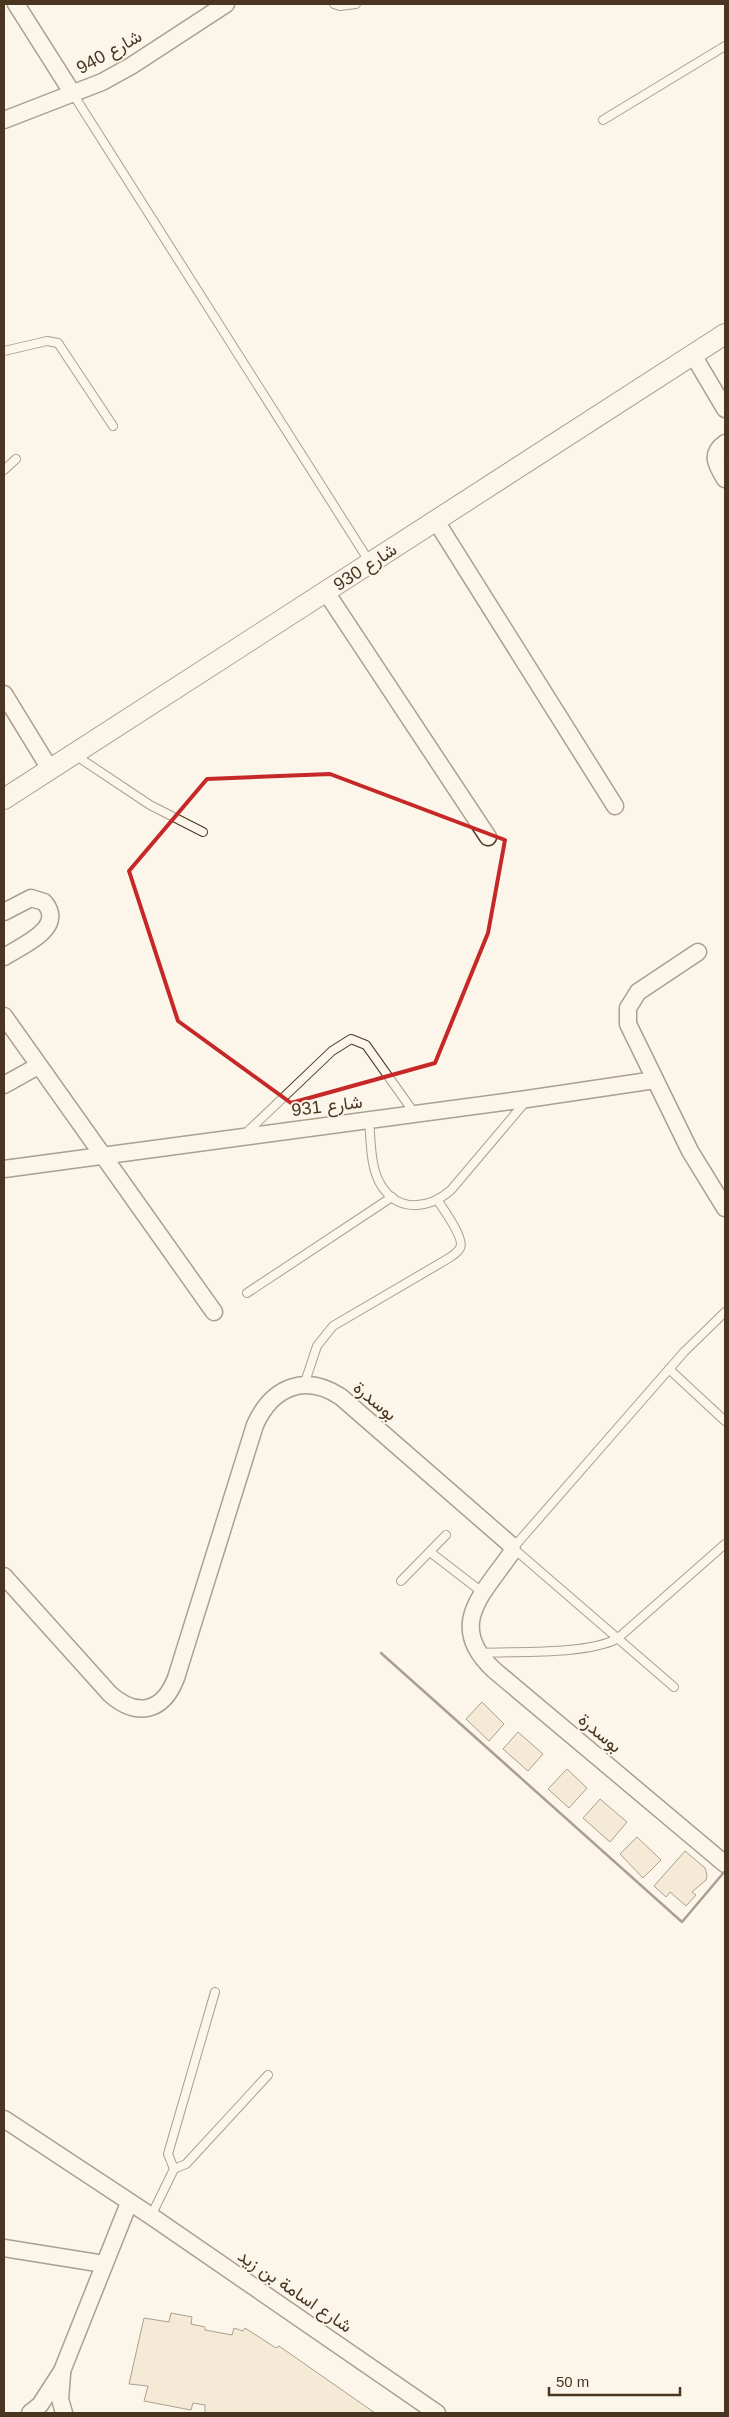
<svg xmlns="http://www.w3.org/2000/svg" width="729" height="2417" viewBox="0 0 729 2417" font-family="Helvetica,Vazirmatn,sans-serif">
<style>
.building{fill:#ecdcbc;stroke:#4a3520}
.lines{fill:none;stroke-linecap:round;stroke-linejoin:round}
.service-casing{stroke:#4a3520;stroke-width:10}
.minor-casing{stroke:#4a3520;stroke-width:19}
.tertiary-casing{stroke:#4a3520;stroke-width:22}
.service{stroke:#fbf6e9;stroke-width:8}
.minor{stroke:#fbf6e9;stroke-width:16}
.tertiary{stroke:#fbf6e9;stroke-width:20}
.wall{stroke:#4a3520;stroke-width:2.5}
.marked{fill:none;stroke:#c62828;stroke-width:4;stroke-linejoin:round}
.labels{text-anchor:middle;stroke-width:4;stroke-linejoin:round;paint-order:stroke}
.street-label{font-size:18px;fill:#4a3520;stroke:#fbf6e9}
</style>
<rect width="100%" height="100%" fill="#fbf6e9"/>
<!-- building -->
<g class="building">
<path d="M482 1702 504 1724 489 1741 466 1719Z"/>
<path d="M518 1732 543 1754 528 1771 503 1749Z"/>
<path d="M567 1769 587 1788 569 1808 548 1789Z"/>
<path d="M600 1799 627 1822 610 1842 583 1818Z"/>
<path d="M637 1837 661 1860 643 1878 620 1854Z"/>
<path d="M685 1851 705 1868 707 1875 706 1880 692 1892 696 1895 686 1906 670 1892 666 1897 654 1886Z"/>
<path d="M171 2313 192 2317 191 2324 205 2327V2330L232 2335 234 2328 243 2331 245 2328 276 2348 279 2346 375 2413H205V2405L193 2403 191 2410 144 2401 148 2386 129 2384 144 2318 169 2322Z"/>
</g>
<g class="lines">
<!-- service casing -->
<g class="service-casing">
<g id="service">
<path d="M334 4 340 6 356 4"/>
<path d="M73 94 369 561"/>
<path d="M603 120 725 46"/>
<path d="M4 351 47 341 58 343 113 426"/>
<path d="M4 470 16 459"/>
<path d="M75 755 150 805 203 832"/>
<path d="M369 1120C371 1140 370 1168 381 1185 398 1213 429 1209 451 1190L527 1100"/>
<path d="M245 1134 332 1051 351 1039 366 1045 415 1114"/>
<path d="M247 1293 392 1197"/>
<path d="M669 1369 725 1421"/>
<path d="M304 1385 317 1346 333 1326 444 1261C449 1258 457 1254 460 1248 465 1239 444 1210 438 1201"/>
<path d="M430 1552 482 1592"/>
<path d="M401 1581 446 1535"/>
<path d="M480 1653C518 1651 584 1655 617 1639L725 1544"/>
<path d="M674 1687 513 1548 684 1352 725 1312"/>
<path d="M174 2169 168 2154 215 1992"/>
<path d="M151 2216 174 2169 186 2164 268 2075"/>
</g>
</g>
<!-- minor casing -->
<g class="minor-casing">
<g id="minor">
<path d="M16 4 73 94"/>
<path d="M4 120 102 82 131 66 226 4"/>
<path d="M693 355 725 409"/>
<path d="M725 443C709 454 717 466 725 479"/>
<path d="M436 521 615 806"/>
<path d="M326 592 488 837"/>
<path d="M4 694 50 769"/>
<path d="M4 912 31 898 44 902C67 928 21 946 4 957"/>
<path d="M698 952 638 992 628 1008V1024L690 1151 725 1208"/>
<path d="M4 1016 214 1312"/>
<path d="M4 1085 38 1066"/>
<path d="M4 1169 527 1099 655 1080"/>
<path d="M4 1576 110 1694C137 1718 163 1712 176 1678L255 1425C272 1387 305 1373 341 1397L511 1545 512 1552C484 1593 445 1625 494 1670L725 1864"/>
<path d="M4 2119 151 2216 437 2413"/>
<path d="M4 2248 104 2264"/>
<path d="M62 2374 60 2399 64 2413"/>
<path d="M30 2413 40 2405 62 2371 129 2203"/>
</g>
</g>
<!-- tertiary casing -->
<g class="tertiary-casing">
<path id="tertiary" d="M4 799 725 334"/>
</g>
<!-- service -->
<use href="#service" class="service"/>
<!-- minor -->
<use href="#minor" class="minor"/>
<!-- tertiary -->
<use href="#tertiary" class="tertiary"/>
<!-- wall -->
<path class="wall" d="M381 1653 682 1922 725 1871"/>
</g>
<!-- marked area -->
<path d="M0 0H729V2417H0ZM330 774 505 840 488 933 435 1063 291 1103 178 1021 129 871 207 779Z" fill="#fbf6e9" fill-opacity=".55" fill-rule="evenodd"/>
<path class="marked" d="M330 774 505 840 488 933 435 1063 291 1103 178 1021 129 871 207 779Z"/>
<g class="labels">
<!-- street labels -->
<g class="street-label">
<text transform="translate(109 52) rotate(-29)" y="6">شارع 940</text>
<text transform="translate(365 567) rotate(-33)" y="6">شارع 930</text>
<text transform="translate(327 1106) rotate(-7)" y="6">شارع 931</text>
<text transform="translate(375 1401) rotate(40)" y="6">بوسدرة</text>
<text transform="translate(600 1733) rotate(40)" y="6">بوسدرة</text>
<text transform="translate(295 2291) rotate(34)" y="6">شارع اسامة بن زيد</text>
</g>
</g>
<!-- border -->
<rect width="729" height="2417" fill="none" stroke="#4a3520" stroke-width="10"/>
<!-- scale -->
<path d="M549 2387v8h131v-8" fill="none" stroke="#4a3520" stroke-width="2.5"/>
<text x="556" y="2387" font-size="15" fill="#4a3520" stroke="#fbf6e9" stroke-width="4" paint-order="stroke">50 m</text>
</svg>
